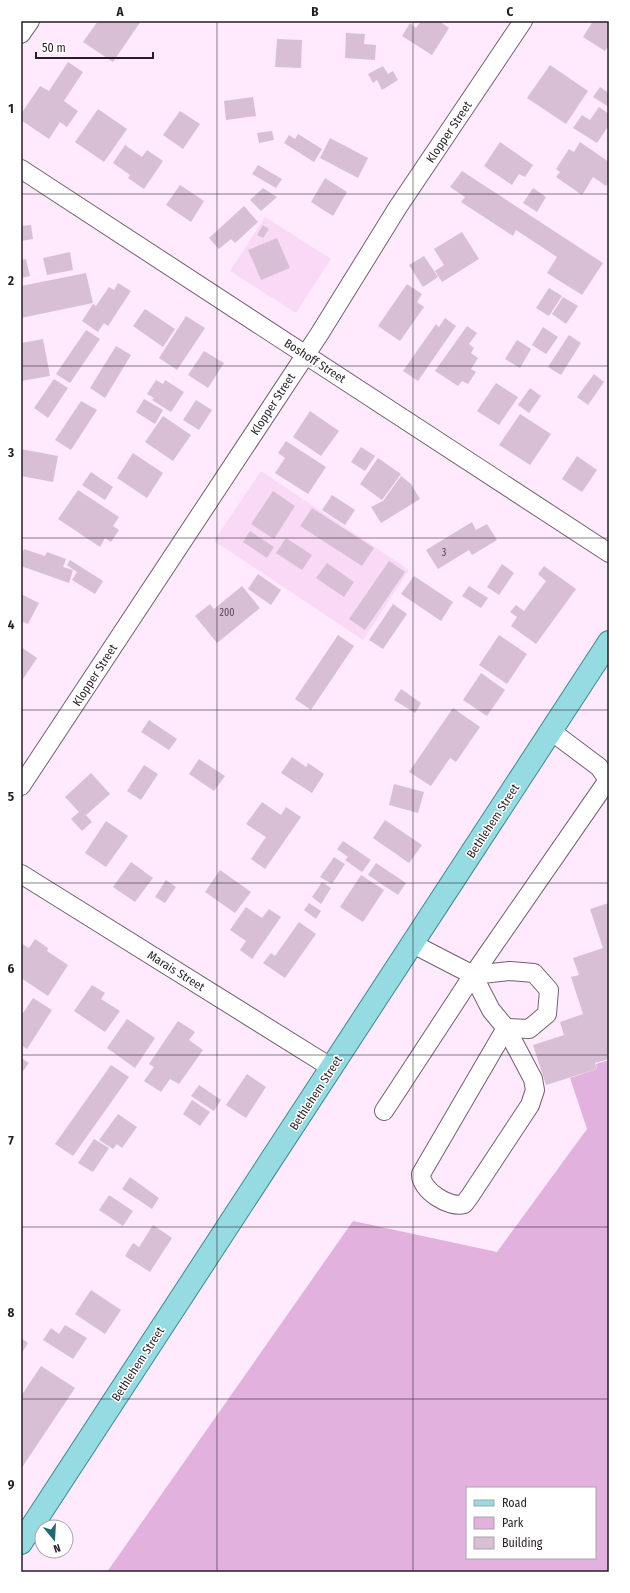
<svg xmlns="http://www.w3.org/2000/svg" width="630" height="1593" viewBox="0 0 630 1593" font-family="'Fira Sans Condensed',sans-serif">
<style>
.built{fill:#f9d9f6}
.green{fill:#e2b1de;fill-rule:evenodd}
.building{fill:#d9bfd6}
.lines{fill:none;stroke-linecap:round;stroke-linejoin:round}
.minor-casing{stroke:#755f73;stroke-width:20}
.major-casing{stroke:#418893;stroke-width:24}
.minor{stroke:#fff;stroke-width:18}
.major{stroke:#96dae2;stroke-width:22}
.grid{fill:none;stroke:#261d25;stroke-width:1;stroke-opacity:0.55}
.labels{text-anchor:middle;stroke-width:3;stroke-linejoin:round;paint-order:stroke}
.number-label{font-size:10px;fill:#534651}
.street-label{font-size:12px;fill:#261d25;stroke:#fff}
.neatline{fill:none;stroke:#261d25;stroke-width:1.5}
.grid-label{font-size:13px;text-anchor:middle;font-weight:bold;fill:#261d25}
</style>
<rect width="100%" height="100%" fill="#feeafc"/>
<!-- built -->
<g class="built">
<path d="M265 217 331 259 296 313 230 271Z"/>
<path d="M261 471 409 570 363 640 214 541Z"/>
</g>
<!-- green -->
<path class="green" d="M609 1060V1572H107L353 1221 497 1252 587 1129 570 1078 597 1069 596 1064ZM467 1488H595V1558H467Z"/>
<!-- building -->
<g class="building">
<path d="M98 21H141L113 62 83 42Z"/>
<path d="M421 21H439L449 28 432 55 402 36 410 23 416 28Z"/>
<path d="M593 21H609V45L605 51 583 37Z"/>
<path d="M346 33 365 34 364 44 376 45 375 60 345 58Z"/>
<path d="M277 39 302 40 301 68 275 67Z"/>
<path d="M68 62 83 72 64 101 78 111 67 127 60 122 49 139 21 120V114L40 86 49 91Z"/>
<path d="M550 65 588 91 566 124 527 98Z"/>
<path d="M383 66 388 74 393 71 398 80 382 90 377 80 373 83 368 74Z"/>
<path d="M600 87 609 93V107L593 97Z"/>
<path d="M253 97 256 116 226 120 224 101Z"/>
<path d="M599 107 609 114V125L597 143 573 128 582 115 590 120Z"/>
<path d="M98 109 127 129 104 162 75 142Z"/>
<path d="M180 111 200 124 183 149 163 135Z"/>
<path d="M272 131 274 140 259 143 257 133Z"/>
<path d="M298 134 322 149 314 162 284 143 289 135 295 139Z"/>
<path d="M330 138 368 158 358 178 320 158Z"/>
<path d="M500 142 533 165 525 177 519 174 512 185 484 166Z"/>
<path d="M580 142 609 162V181L606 186 593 177 582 195 556 177 560 172 556 169 569 149 574 152Z"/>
<path d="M125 145 142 157 147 150 163 161 144 189 128 178 130 175 113 163Z"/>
<path d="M258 165 282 179 276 188 252 174Z"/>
<path d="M462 171 603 263 582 295 547 273 557 257 516 230 513 236 461 202 465 197 450 187Z"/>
<path d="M325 178 347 192 333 216 311 202Z"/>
<path d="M180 185 204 201 191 222 166 205Z"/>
<path d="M263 188 277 197 261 211 250 200Z"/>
<path d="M533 188 546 197 537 212 523 203Z"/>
<path d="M244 206 258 222 235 243 231 239 219 249 209 238Z"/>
<path d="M31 225 33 239 21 241V226Z"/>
<path d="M263 225 269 229 263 238 257 235Z"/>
<path d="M462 232 479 259 442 282 435 271 444 265 434 249Z"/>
<path d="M277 238 290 268 261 280 248 250Z"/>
<path d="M70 252 73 270 47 275 43 258Z"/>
<path d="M424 256 438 277 423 287 409 265Z"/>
<path d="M26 259 30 276 21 278V260Z"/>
<path d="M86 273 93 303 21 318V286Z"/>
<path d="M118 283 131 291 108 326 104 323 98 332 82 321 93 304 96 306 109 287 114 290Z"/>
<path d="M407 284 422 294 417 302 424 307 400 341 378 326Z"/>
<path d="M549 288 562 296 549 316 536 308Z"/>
<path d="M563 297 578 306 566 324 552 314Z"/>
<path d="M145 309 175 329 163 347 133 326Z"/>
<path d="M186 316 205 328 177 370 159 358Z"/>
<path d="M445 318 456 326 418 381 403 371 436 324 439 327Z"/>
<path d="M467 326 477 333 469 344 474 348 471 353 478 358 471 369 476 372 468 384 462 381 458 386 435 371Z"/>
<path d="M543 327 558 337 546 354 532 345Z"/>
<path d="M86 330 100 339 70 383 56 374Z"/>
<path d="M569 335 581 343 561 375 548 367Z"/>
<path d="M43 339 50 376 21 381V343Z"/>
<path d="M517 340 531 349 520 368 505 359Z"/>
<path d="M116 346 131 355 105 398 90 388Z"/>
<path d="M204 351 224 363 208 388 188 375Z"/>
<path d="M594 374 604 382 588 405 577 397Z"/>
<path d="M54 379 68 388 48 418 34 408Z"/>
<path d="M156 380 163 384 165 380 184 392 171 412 152 400 154 398 147 394Z"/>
<path d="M496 383 518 397 499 425 477 411Z"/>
<path d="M530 388 541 396 529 413 518 405Z"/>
<path d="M144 399 163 410 155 424 136 412Z"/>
<path d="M196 400 212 410 199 430 183 420Z"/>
<path d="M81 401 97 410 71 450 55 440Z"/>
<path d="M310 411 339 431 321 456 293 437Z"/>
<path d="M520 414 551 434 530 465 499 445Z"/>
<path d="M163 416 191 435 173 461 145 442Z"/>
<path d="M286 441 326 467 308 494 275 473 285 458 278 453Z"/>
<path d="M361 447 375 456 365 471 351 462Z"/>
<path d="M21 449 58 456 53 482 21 476Z"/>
<path d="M133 453 163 473 147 498 117 478Z"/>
<path d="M577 456 597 470 582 492 562 479Z"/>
<path d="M378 458 401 474 382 500 360 484Z"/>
<path d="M91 472 113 487 105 500 82 485Z"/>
<path d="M401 476 411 484 420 499 381 523 371 507 383 501Z"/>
<path d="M78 490 119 517 113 526 119 530 111 542 105 538 100 547 58 519Z"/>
<path d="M273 491 295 506 274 539 251 524Z"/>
<path d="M332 495 355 510 345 525 322 510Z"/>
<path d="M312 508 374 548 362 566 300 526Z"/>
<path d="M472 522 476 530 487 524 497 540 472 555 469 550 438 569 426 550Z"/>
<path d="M250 531 274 547 267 558 243 542Z"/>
<path d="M286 538 312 555 302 570 276 553Z"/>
<path d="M24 549 45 556 47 552 66 559 63 567 73 570 69 583 21 566V558Z"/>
<path d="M70 560 103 581 95 594 72 580 77 572 67 565Z"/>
<path d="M389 561 405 572 365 630 349 619Z"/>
<path d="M327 563 354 582 344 597 316 578Z"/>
<path d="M502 564 514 573 499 595 487 587Z"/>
<path d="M544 566 576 589 536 644 511 626 517 617 510 612 516 605 524 611 546 581 538 574Z"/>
<path d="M258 574 281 590 271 605 248 589Z"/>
<path d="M414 576 453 602 441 621 401 594Z"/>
<path d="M242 586 260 608 217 643 195 616 210 604 214 609Z"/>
<path d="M469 586 488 598 481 608 462 596Z"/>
<path d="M21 594 39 603 28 624 21 621Z"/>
<path d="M393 604 407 614 383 649 369 640Z"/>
<path d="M338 635 354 646 311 710 295 699Z"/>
<path d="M499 635 527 654 507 684 479 665Z"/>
<path d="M21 647 37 658 21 682Z"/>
<path d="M481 673 505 690 487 716 463 700Z"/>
<path d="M401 689 421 703 415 713 394 700Z"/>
<path d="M453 708 480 727 456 762 450 758 431 786 409 772Z"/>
<path d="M149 720 177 739 169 750 141 732Z"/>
<path d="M292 757 306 767 308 763 324 774 312 793 281 773Z"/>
<path d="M199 759 225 776 214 791 189 774Z"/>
<path d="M144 765 158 774 141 800 127 791Z"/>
<path d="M91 773 110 794 86 815 92 822 82 831 71 819 79 812 65 797Z"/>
<path d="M394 784 424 792 418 813 389 805Z"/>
<path d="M262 802 281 815 286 807 301 817 265 869 251 859 266 837 246 824Z"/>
<path d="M385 820 422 845 409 863 373 838Z"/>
<path d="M106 821 128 836 106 867 85 853Z"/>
<path d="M343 841 371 860 362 872 345 860 348 857 337 849Z"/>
<path d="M334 857 345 864 332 884 320 877Z"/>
<path d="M131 862 153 878 135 902 113 887Z"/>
<path d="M376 863 406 883 398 895 368 875Z"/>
<path d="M220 870 251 892 235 913 205 892Z"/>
<path d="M361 875 384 890 363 922 340 907Z"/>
<path d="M166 880 176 887 165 903 155 897Z"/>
<path d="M322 882 331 888 321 904 312 897Z"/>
<path d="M309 903 321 911 316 919 304 910Z"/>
<path d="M609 903V1059L595 1063 597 1069 546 1085 533 1045 564 1035 560 1022 583 1014 571 977 579 975 573 958 603 948 590 909Z"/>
<path d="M246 907 262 918 269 909 281 917 252 959 240 950 246 941 230 930Z"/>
<path d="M299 922 316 934 285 978 263 963 271 953 275 956Z"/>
<path d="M35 939 48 948 47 951 68 965 48 996 21 978V943L29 948Z"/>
<path d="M92 985 105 993 101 999 120 1011 105 1032 74 1011Z"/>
<path d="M33 998 52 1010 27 1049 21 1045V1016Z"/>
<path d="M127 1019 155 1038 135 1068 107 1048Z"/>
<path d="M178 1021 195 1032 189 1040 203 1050 179 1084 170 1079 161 1092 144 1081 154 1067 149 1064Z"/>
<path d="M21 1058 29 1063 21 1074Z"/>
<path d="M111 1065 129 1077 73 1156 55 1144Z"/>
<path d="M247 1074 266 1087 246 1118 226 1105Z"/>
<path d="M199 1085 221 1100 214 1111 191 1096Z"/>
<path d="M192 1100 210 1112 200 1126 183 1114Z"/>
<path d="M118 1114 137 1127 122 1148 117 1144 113 1149 99 1140Z"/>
<path d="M94 1139 109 1148 93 1172 78 1163Z"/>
<path d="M130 1177 159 1198 152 1209 122 1189Z"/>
<path d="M109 1195 133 1211 123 1226 99 1210Z"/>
<path d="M153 1225 172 1238 150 1272 125 1256 133 1243 139 1247Z"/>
<path d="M91 1290 121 1310 105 1334 75 1314Z"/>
<path d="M65 1325 87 1338 73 1359 43 1340 51 1328 59 1334Z"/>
<path d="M21 1338 28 1343 21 1354Z"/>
<path d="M41 1366 75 1388 21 1469V1396Z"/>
</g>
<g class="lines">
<!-- minor casing -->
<g class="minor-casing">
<g id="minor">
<path d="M21 34 30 21"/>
<path d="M21 169 609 553"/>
<path d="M551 731 599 767 609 781"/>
<path d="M21 786 320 333 398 207 523 21"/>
<path d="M21 874 332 1068"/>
<path d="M413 944 473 975"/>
<path d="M510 971 534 973 549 990 547 1014 529 1029 506 1028 491 1010 473 975Z"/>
<path d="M506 1028 533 1079 535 1090 530 1105 470 1196 464 1204C450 1209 420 1190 421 1174Z"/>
<path d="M384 1111 473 975 608 780"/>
</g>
</g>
<!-- major casing -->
<g class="major-casing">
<path id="major" d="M21 1543 609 642"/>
</g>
<!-- minor -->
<use href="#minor" class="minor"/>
<!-- major -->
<use href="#major" class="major"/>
</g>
<!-- grid -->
<path class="grid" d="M217 21V1572M413 21V1572M21 194H609M21 366H609M21 538H609M21 710H609M21 883H609M21 1055H609M21 1227H609M21 1399H609"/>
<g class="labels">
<!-- number labels -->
<g class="number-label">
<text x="444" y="556">3</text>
<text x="227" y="616">200</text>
</g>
<!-- street labels -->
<g class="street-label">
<text transform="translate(449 132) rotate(-56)" y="4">Klopper Street</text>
<text transform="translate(315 361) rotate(33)" y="4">Boshoff Street</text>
<text transform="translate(273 404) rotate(-57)" y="4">Klopper Street</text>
<text transform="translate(95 675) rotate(-57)" y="4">Klopper Street</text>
<text transform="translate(493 821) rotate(-57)" y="4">Bethlehem Street</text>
<text transform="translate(176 971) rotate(32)" y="4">Marais Street</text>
<text transform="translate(316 1093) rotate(-57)" y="4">Bethlehem Street</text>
<text transform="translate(138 1364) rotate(-57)" y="4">Bethlehem Street</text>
</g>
</g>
<!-- border -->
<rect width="630" height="1593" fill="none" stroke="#ffffff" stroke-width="44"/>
<!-- legend -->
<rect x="466" y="1487" width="130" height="72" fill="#ffffff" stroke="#a8a5a8"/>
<rect x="474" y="1500" width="20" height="6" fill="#96dae2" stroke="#a8a5a8"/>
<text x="502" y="1507" font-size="12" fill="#261d25">Road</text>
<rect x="474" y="1517" width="20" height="12" fill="#e2b1de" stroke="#a8a5a8"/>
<text x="502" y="1527" font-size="12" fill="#261d25">Park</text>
<rect x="474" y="1537" width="20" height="12" fill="#d9bfd6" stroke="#a8a5a8"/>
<text x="502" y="1547" font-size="12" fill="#261d25">Building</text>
<!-- north arrow -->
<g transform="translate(54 1539) rotate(162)"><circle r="19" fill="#ffffff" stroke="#a8a5a8"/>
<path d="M0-3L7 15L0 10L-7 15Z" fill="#206b73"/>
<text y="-6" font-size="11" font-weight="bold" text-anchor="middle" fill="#261d25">N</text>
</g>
<!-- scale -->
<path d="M36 52v6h117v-6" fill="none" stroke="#261d25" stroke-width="2"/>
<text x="42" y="52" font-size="12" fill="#261d25" stroke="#ffffff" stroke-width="3" paint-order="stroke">50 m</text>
<rect x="22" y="22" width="586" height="1549" class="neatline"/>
<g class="grid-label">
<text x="120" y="16">A</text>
<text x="315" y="16">B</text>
<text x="510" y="16">C</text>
<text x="11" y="113">1</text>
<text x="11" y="285">2</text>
<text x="11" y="457">3</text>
<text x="11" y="629">4</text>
<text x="11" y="801">5</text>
<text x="11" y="973">6</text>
<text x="11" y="1145">7</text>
<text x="11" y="1317">8</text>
<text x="11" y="1489">9</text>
</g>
</svg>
